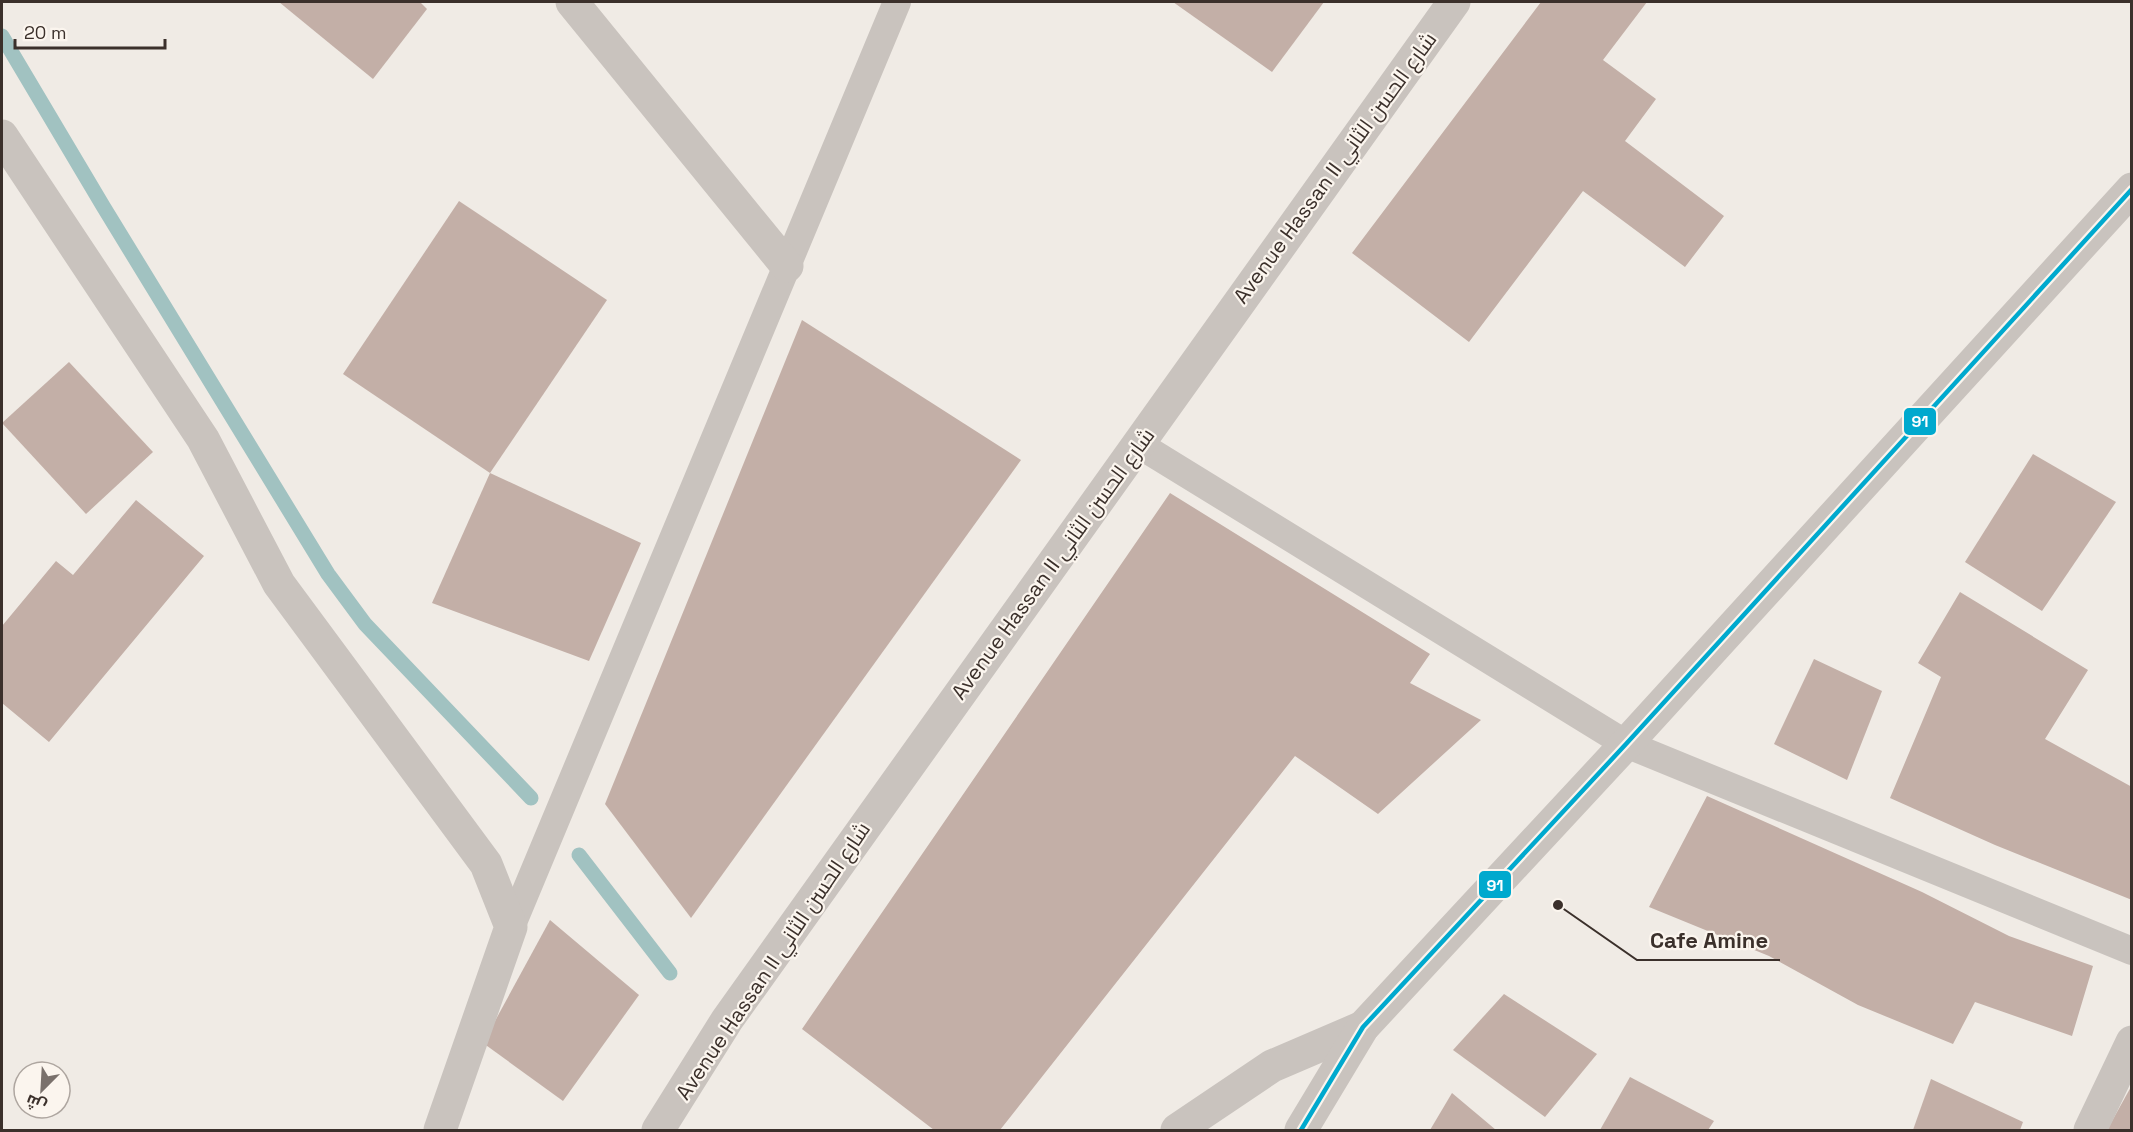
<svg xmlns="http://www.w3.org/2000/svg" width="2133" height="1132" viewBox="0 0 2133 1132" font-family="'Space Grotesk',Cairo,sans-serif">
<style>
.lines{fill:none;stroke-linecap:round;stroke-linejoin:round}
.stream{stroke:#a1c2c1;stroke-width:15}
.building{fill:#c3afa7}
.service{stroke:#c9c3be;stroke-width:28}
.minor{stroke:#c9c3be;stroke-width:33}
.tertiary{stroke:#c9c3be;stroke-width:33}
.bus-1-casing{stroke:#fbf5ee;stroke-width:9}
.bus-1{stroke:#00a9ce;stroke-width:4.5}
.labels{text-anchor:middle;stroke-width:4.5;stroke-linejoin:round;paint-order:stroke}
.street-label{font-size:21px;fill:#3b302b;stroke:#fbf5ee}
.leader{fill:none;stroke:#3b302b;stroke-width:2}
.callout-dot{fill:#3b302b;stroke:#fbf5ee;stroke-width:2}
.callout-label{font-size:22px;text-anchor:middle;font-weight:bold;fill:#3b302b;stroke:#fbf5ee;stroke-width:4.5;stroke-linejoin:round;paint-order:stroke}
.line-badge{stroke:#fbf5ee;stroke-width:2}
.badge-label{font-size:16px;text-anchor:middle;font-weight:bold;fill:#fff}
</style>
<rect width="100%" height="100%" fill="#f0ebe5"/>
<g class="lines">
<!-- stream -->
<g class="stream">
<path d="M2 36 103 206 328 574 365 624 531 798"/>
<path d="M579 855 670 973"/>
</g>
</g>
<!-- building -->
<g class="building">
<path d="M279 2H420L427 9 373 79Z"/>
<path d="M1173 2H1324L1272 72Z"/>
<path d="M1541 2H1647L1603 60 1656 99 1625 141 1724 216 1685 267 1583 191 1469 342 1352 253Z"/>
<path d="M459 201 607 300 490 473 343 374Z"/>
<path d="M802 320 1021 460 691 918 605 804Z"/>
<path d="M69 362 153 452 86 514 2 423Z"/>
<path d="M2033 454 2116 502 2042 611 1965 562Z"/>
<path d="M490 473 641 543 589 661 432 603Z"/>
<path d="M1170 493 1430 654 1410 683 1481 720 1378 814 1295 756 1000 1130H934L802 1029Z"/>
<path d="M136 500 204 556 49 742 2 703V626L56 561 73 575Z"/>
<path d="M1960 592 2088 670 2045 739 2132 787V900L1995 845 1890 798 1941 677 1918 663Z"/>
<path d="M1814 659 1882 691 1847 780 1774 744Z"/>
<path d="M1707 796 1922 892 2009 936 2093 966 2072 1036 1975 1002 1953 1044 1858 1005 1769 956 1649 907Z"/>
<path d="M550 920 639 995 563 1101 483 1043Z"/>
<path d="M1504 994 1597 1054 1545 1117 1453 1050Z"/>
<path d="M1630 1077 1714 1121 1708 1130H1600Z"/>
<path d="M1931 1079 2023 1122 2020 1130H1913Z"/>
<path d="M2132 1085V1130H2107Z"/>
<path d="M1452 1093 1496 1130H1430Z"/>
</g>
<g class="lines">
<!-- service -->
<g class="service">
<path d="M1138 444 1626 744 2132 951"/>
<path d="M511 927 897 2"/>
</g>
<!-- minor -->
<g class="minor">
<path d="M572 2 787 266"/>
<path d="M2 136 203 439 279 584 486 864 511 927 440 1130"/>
<path d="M1177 1130 1272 1066 1363 1027"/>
<path d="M1301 1130 1363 1027 1626 744 2132 189"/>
<path d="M2090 1130 2132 1042"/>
</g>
<!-- tertiary -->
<path class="tertiary" d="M658 1130 727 1020 1454 2"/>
<!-- bus-1 casing -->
<g class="bus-1-casing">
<path id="bus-1" d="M1301 1130 1363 1027 1626 744 2132 189"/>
</g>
<!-- bus-1 -->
<use href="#bus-1" class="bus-1"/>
</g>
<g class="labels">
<!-- street labels -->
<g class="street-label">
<text transform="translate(1335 168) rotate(-54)" y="7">Avenue Hassan II شارع الحسن الثاني</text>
<text transform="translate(1053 564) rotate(-54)" y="7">Avenue Hassan II شارع الحسن الثاني</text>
<text transform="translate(773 961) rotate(-56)" y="7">Avenue Hassan II شارع الحسن الثاني</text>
</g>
</g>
<!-- callouts -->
<path class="leader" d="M1558 905L1637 960H1780"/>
<circle class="callout-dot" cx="1558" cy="905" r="6"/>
<g class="callout-label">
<text x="1709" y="948">Cafe Amine</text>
</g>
<g class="line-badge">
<rect x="1903" y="407" width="34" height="29" rx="6" fill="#00a9ce"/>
<rect x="1478" y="870" width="34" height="29" rx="6" fill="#00a9ce"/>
</g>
<g class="badge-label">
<text x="1920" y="427">91</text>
<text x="1495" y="891">91</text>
</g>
<!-- border -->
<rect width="2133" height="1132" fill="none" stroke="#3b302b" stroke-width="6"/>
<!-- north arrow -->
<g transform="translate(42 1090) rotate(204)"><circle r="28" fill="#fbf5ee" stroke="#aea6a0" stroke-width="1.5"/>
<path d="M0-4.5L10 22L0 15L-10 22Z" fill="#7a716c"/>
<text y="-9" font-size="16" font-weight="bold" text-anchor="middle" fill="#3b302b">ش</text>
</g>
<!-- scale -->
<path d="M15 39v9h150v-9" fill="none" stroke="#3b302b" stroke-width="3"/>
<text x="24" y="39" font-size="18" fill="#3b302b" stroke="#fbf5ee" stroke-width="4.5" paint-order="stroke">20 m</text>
</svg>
